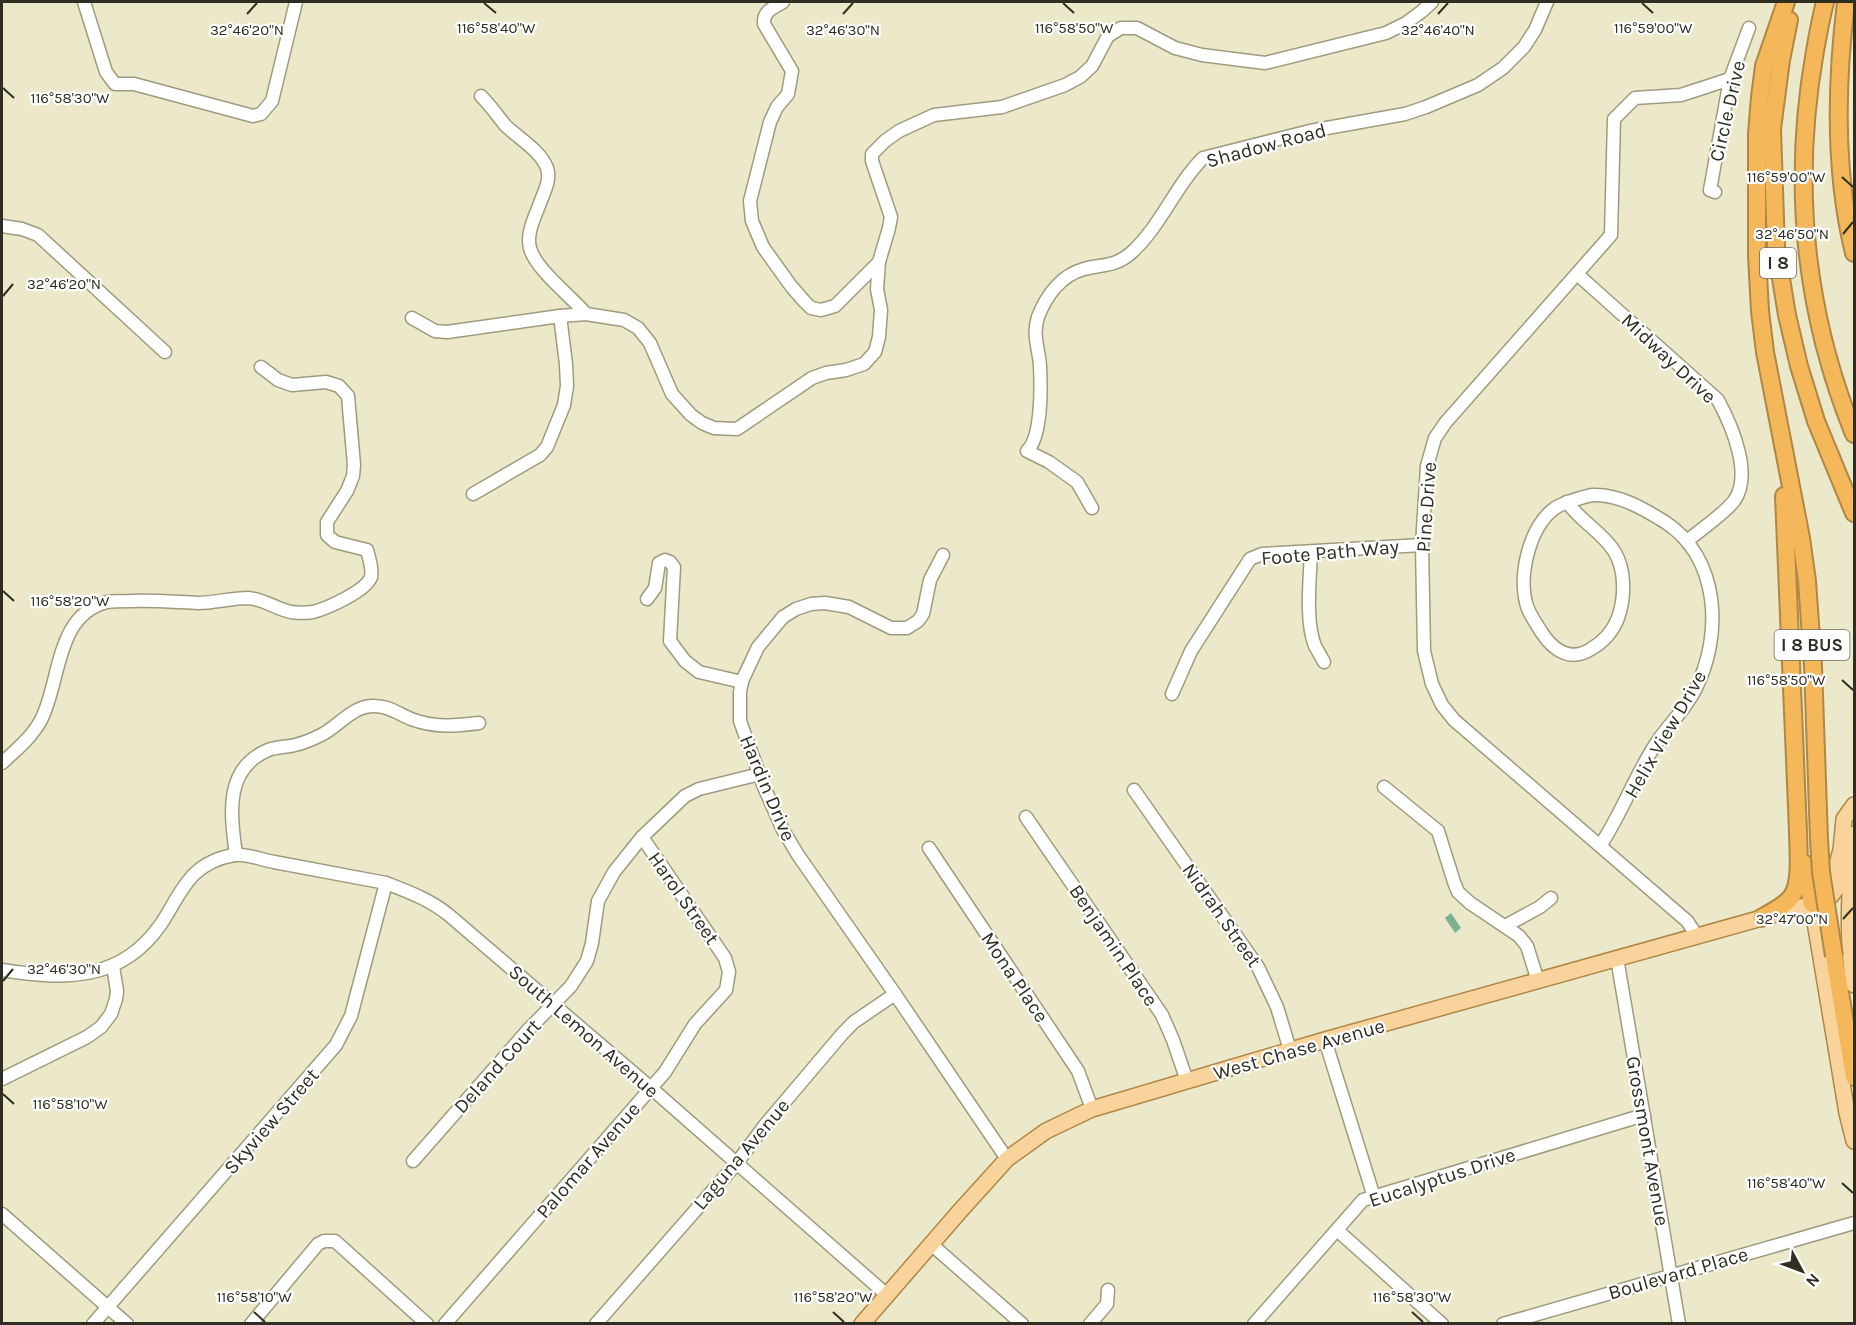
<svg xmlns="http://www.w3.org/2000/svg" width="1856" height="1325" viewBox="0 0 1856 1325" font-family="Karla,sans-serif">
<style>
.water{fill:#7eb093}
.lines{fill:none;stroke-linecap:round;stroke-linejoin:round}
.minor-casing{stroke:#9e9b7e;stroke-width:15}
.major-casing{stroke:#af8746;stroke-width:18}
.highway-casing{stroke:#af8746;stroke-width:20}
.minor{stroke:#fff;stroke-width:12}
.major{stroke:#f8d49c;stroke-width:15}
.highway{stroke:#f4b75a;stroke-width:16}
.highway-bridge-casing{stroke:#af8746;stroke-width:20;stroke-linecap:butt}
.highway-bridge{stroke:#f4b75a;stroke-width:16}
.ticks{fill:none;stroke:#2f2e22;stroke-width:2}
.labels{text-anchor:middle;stroke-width:4.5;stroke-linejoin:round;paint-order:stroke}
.shield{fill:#fff;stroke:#6d6d64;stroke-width:1.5}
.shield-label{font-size:18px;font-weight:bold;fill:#2f2e22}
.street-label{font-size:20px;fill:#2f2e22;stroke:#fff}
.ticks-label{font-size:15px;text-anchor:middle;fill:#2f2e22;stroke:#fff;stroke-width:4.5;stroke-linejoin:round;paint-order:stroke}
</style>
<rect width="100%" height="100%" fill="#ece9ca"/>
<!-- water -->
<path class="water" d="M1451 913 1461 928 1455 933 1445 918Z"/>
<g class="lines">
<!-- minor casing -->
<g class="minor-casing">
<g id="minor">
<path d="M84 2 106 72 115 84H134L253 116 261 114 272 101 296 2"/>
<path d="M783 2C773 8 763 11 764 24L792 71 788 94 777 107 770 122 750 201 752 221 763 247 791 286 804 301 811 308 821 310 835 306 879 262"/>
<path d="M481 96C490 105 497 115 505 125 518 138 540 150 547 168 551 180 544 192 540 203 535 217 526 233 530 248 535 269 572 297 586 314"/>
<path d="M1715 192 1710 190 1730 79 1749 28"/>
<path d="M2 226 22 229 38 235 165 352"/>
<path d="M1577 274 1718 400C1732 426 1753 475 1734 501 1724 514 1700 530 1687 541"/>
<path d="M412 318 435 331 447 332 560 316 586 314 624 320 638 328 650 343 672 394 691 415 702 423 714 428 737 429 812 378 826 373 846 370 864 364 875 352 879 337 881 310 877 289 879 262 889 228 891 217 872 161V154L885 141 899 131 934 115 1002 107 1065 85 1080 77 1092 66 1108 36 1121 28H1137L1175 48 1202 55 1265 63 1386 33 1406 23 1421 12 1432 2"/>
<path d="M473 494 540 455 547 447 564 405 567 386 566 364 560 316"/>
<path d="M1567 502C1575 500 1585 496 1593 495 1619 494 1644 509 1665 522 1720 558 1723 636 1695 690 1685 710 1669 724 1657 742 1635 775 1622 813 1600 846"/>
<path d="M1567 502C1580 521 1602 532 1614 551 1626 570 1625 598 1618 618 1613 631 1603 642 1591 649 1571 662 1554 651 1542 633 1537 625 1532 618 1528 609 1517 580 1528 528 1555 508 1558 506 1563 504 1567 502Z"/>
<path d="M1092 508 1077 482 1049 462 1027 451C1042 437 1041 387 1040 366 1039 349 1032 335 1038 317 1046 296 1061 275 1084 269 1103 264 1115 267 1131 253 1161 226 1175 186 1203 158L1310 131 1405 114 1426 107 1478 85 1503 68 1524 47 1535 30 1547 2"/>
<path d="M1311 552C1310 579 1305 621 1315 646 1318 651 1321 657 1324 662"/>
<path d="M943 555 930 580 923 614 918 621 907 628H891L849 607 825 603 811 604 796 609 783 617 758 647 742 681 740 692V721L764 787 783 830 798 855 895 994 1007 1159"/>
<path d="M647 599 655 588 659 563 665 560 670 562 674 567 670 641 685 661 699 672 742 682"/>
<path d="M1172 694 1191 651 1250 559 1262 554 1422 545"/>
<path d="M2 763C16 750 32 737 41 720 61 681 55 615 107 602 114 601 122 601 130 601 153 600 175 602 198 603 214 603 231 598 248 598 264 599 276 609 291 612 298 613 307 613 313 612 328 608 366 591 371 577 373 569 369 558 367 550L335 542 327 535V522L347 491 353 476 354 465 348 396 339 386 326 382 292 385 278 380 261 367"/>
<path d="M1384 787 1438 831 1454 882 1458 892 1470 903 1519 936 1527 946 1538 981"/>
<path d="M1134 790 1258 967 1277 1007 1290 1050"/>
<path d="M1026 817 1162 1015 1173 1040 1187 1081"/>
<path d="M929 848 1078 1071 1092 1109"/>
<path d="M236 855C231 816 223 769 268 750 276 747 287 747 295 745 304 743 313 739 321 735 339 726 351 707 372 706 387 705 399 714 411 719 435 728 455 726 479 723"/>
<path d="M1505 926 1540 907 1551 898"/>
<path d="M1697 936 1687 921 1454 720 1442 705 1432 684 1424 651 1422 545 1427 466 1435 438 1446 422 1611 235 1614 119 1635 98 1681 95 1730 79"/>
<path d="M1617 958 1679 1324"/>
<path d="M2 970C64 980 121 982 161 924 182 892 189 863 234 855 245 853 262 860 274 862 311 869 348 876 386 883 409 892 431 900 450 916L651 1088 887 1295"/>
<path d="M1325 1040 1374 1197"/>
<path d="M2 1079 87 1037 101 1027 111 1014 116 999 117 991 113 966"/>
<path d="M413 1161 528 1030 571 986 587 961 592 943 598 901 614 872 642 837 685 796 699 789 760 774"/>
<path d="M2 1214 127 1324"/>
<path d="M1337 1230 1442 1324"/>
<path d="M931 1244 1022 1324"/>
<path d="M93 1324 336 1045 351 1016 386 883"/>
<path d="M251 1324 318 1244 324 1241H335L427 1324"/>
<path d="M445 1324 665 1072 695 1024 726 990 729 972 725 958 642 837"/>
<path d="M596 1324 736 1164 765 1125 843 1033 854 1022 895 994"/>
<path d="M1090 1324 1107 1304 1108 1290"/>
<path d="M1254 1324 1363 1200 1644 1115"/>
<path d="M1503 1324 1854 1223"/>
</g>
</g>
<!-- major casing -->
<g class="major-casing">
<g id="major">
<path d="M1854 805 1844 819 1841 850 1836 868 1829 881 1812 904 1847 1113 1854 1141"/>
<path d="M1854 834C1850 883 1846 935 1854 985"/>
<path d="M862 1324 960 1211 1007 1159 1046 1131 1092 1109 1325 1040 1812 904 1831 896 1851 868"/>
</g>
</g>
<!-- highway casing -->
<g class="highway-casing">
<g id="highway">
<path d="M1786 2 1764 66 1760 97 1757 134V256L1760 311 1765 352 1801 538 1807 581 1813 666 1819 839"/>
<path d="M1825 2C1821 18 1818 34 1815 51 1792 181 1804 311 1854 434"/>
<path d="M1846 2C1836 84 1834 172 1854 253"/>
<path d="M1789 20 1781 60 1772 129 1776 248 1787 315 1799 366 1816 421 1854 513"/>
<path d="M1805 864 1812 904"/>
<path d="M1761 918C1772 912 1785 906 1792 896 1802 882 1798 848 1798 831L1784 496"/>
<path d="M1834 956 1854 1077"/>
</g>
</g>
<!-- minor -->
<use href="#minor" class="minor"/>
<!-- major -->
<use href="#major" class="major"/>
<!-- highway -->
<use href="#highway" class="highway"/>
<!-- highway-bridge casing -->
<g class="highway-bridge-casing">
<path id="highway-bridge" d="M1819 839 1821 872 1834 956"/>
</g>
<!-- highway-bridge -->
<use href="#highway-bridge" class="highway-bridge"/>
</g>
<!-- ticks -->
<path class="ticks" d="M484 3 496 13M1063 3 1074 13M1642 3 1653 13M247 14 257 3M843 14 853 3M1438 14 1448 3M3 88 14 98M1842 177 1853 187M1843 234 1853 222M3 296 13 284M3 591 14 601M1842 680 1853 690M1843 919 1853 908M3 981 13 969M3 1094 14 1104M1842 1183 1853 1193M254 1312 265 1322M833 1312 844 1322M1412 1312 1423 1322"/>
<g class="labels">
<!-- shield labels -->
<g class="shield">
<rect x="1760" y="248" width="36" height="30" rx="4.5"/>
<rect x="1774.5" y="630" width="75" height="30" rx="4.5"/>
</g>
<g class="shield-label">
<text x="1778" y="269">I 8</text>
<text x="1812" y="651">I 8 BUS</text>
</g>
<!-- street labels -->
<g class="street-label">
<text transform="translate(1727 111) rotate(-77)" y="7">Circle Drive</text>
<text transform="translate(1266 145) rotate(-15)" y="7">Shadow Road</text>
<text transform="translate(1669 358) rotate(43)" y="7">Midway Drive</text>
<text transform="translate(1426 507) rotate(-86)" y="7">Pine Drive</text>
<text transform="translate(1330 552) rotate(-5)" y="7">Foote Path Way</text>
<text transform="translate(1665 734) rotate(-60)" y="7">Helix View Drive</text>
<text transform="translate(768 788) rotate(67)" y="7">Hardin Drive</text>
<text transform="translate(684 898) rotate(55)" y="7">Harol Street</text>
<text transform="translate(1222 915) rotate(55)" y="7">Nidrah Street</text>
<text transform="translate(1114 945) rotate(56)" y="7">Benjamin Place</text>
<text transform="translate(1015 977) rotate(56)" y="7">Mona Place</text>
<text transform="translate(584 1031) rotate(41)" y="7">South Lemon Avenue</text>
<text transform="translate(1299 1049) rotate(-16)" y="7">West Chase Avenue</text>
<text transform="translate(497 1066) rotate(-48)" y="7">Deland Court</text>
<text transform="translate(271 1121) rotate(-49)" y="7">Skyview Street</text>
<text transform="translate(1648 1141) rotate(80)" y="7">Grossmont Avenue</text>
<text transform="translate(741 1154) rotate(-50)" y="7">Laguna Avenue</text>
<text transform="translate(588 1160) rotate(-49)" y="7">Palomar Avenue</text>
<text transform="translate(1442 1177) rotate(-18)" y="7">Eucalyptus Drive</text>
<text transform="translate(1678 1273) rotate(-16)" y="7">Boulevard Place</text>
</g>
</g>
<g class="ticks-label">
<text x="496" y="33">116°58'40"W</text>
<text x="1074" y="33">116°58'50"W</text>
<text x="1653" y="33">116°59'00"W</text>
<text x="843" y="35">32°46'30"N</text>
<text x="247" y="35">32°46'20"N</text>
<text x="1438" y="35">32°46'40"N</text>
<text x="70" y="103">116°58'30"W</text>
<text x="1786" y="182">116°59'00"W</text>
<text x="1792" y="239">32°46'50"N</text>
<text x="64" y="289">32°46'20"N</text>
<text x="70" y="606">116°58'20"W</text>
<text x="1786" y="685">116°58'50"W</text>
<text x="1792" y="924">32°47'00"N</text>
<text x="64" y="974">32°46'30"N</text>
<text x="70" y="1109">116°58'10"W</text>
<text x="1786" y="1188">116°58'40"W</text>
<text x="254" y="1302">116°58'10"W</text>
<text x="833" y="1302">116°58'20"W</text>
<text x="1412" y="1302">116°58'30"W</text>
</g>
<!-- border -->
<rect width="1856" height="1325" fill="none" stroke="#2f2e22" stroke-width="6"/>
<!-- north arrow -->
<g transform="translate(1802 1271) rotate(131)" stroke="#ffffff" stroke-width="4.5" paint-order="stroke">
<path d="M0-4.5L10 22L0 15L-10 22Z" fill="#2f2e22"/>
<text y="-9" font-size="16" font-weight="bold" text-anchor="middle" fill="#2f2e22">N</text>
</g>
</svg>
